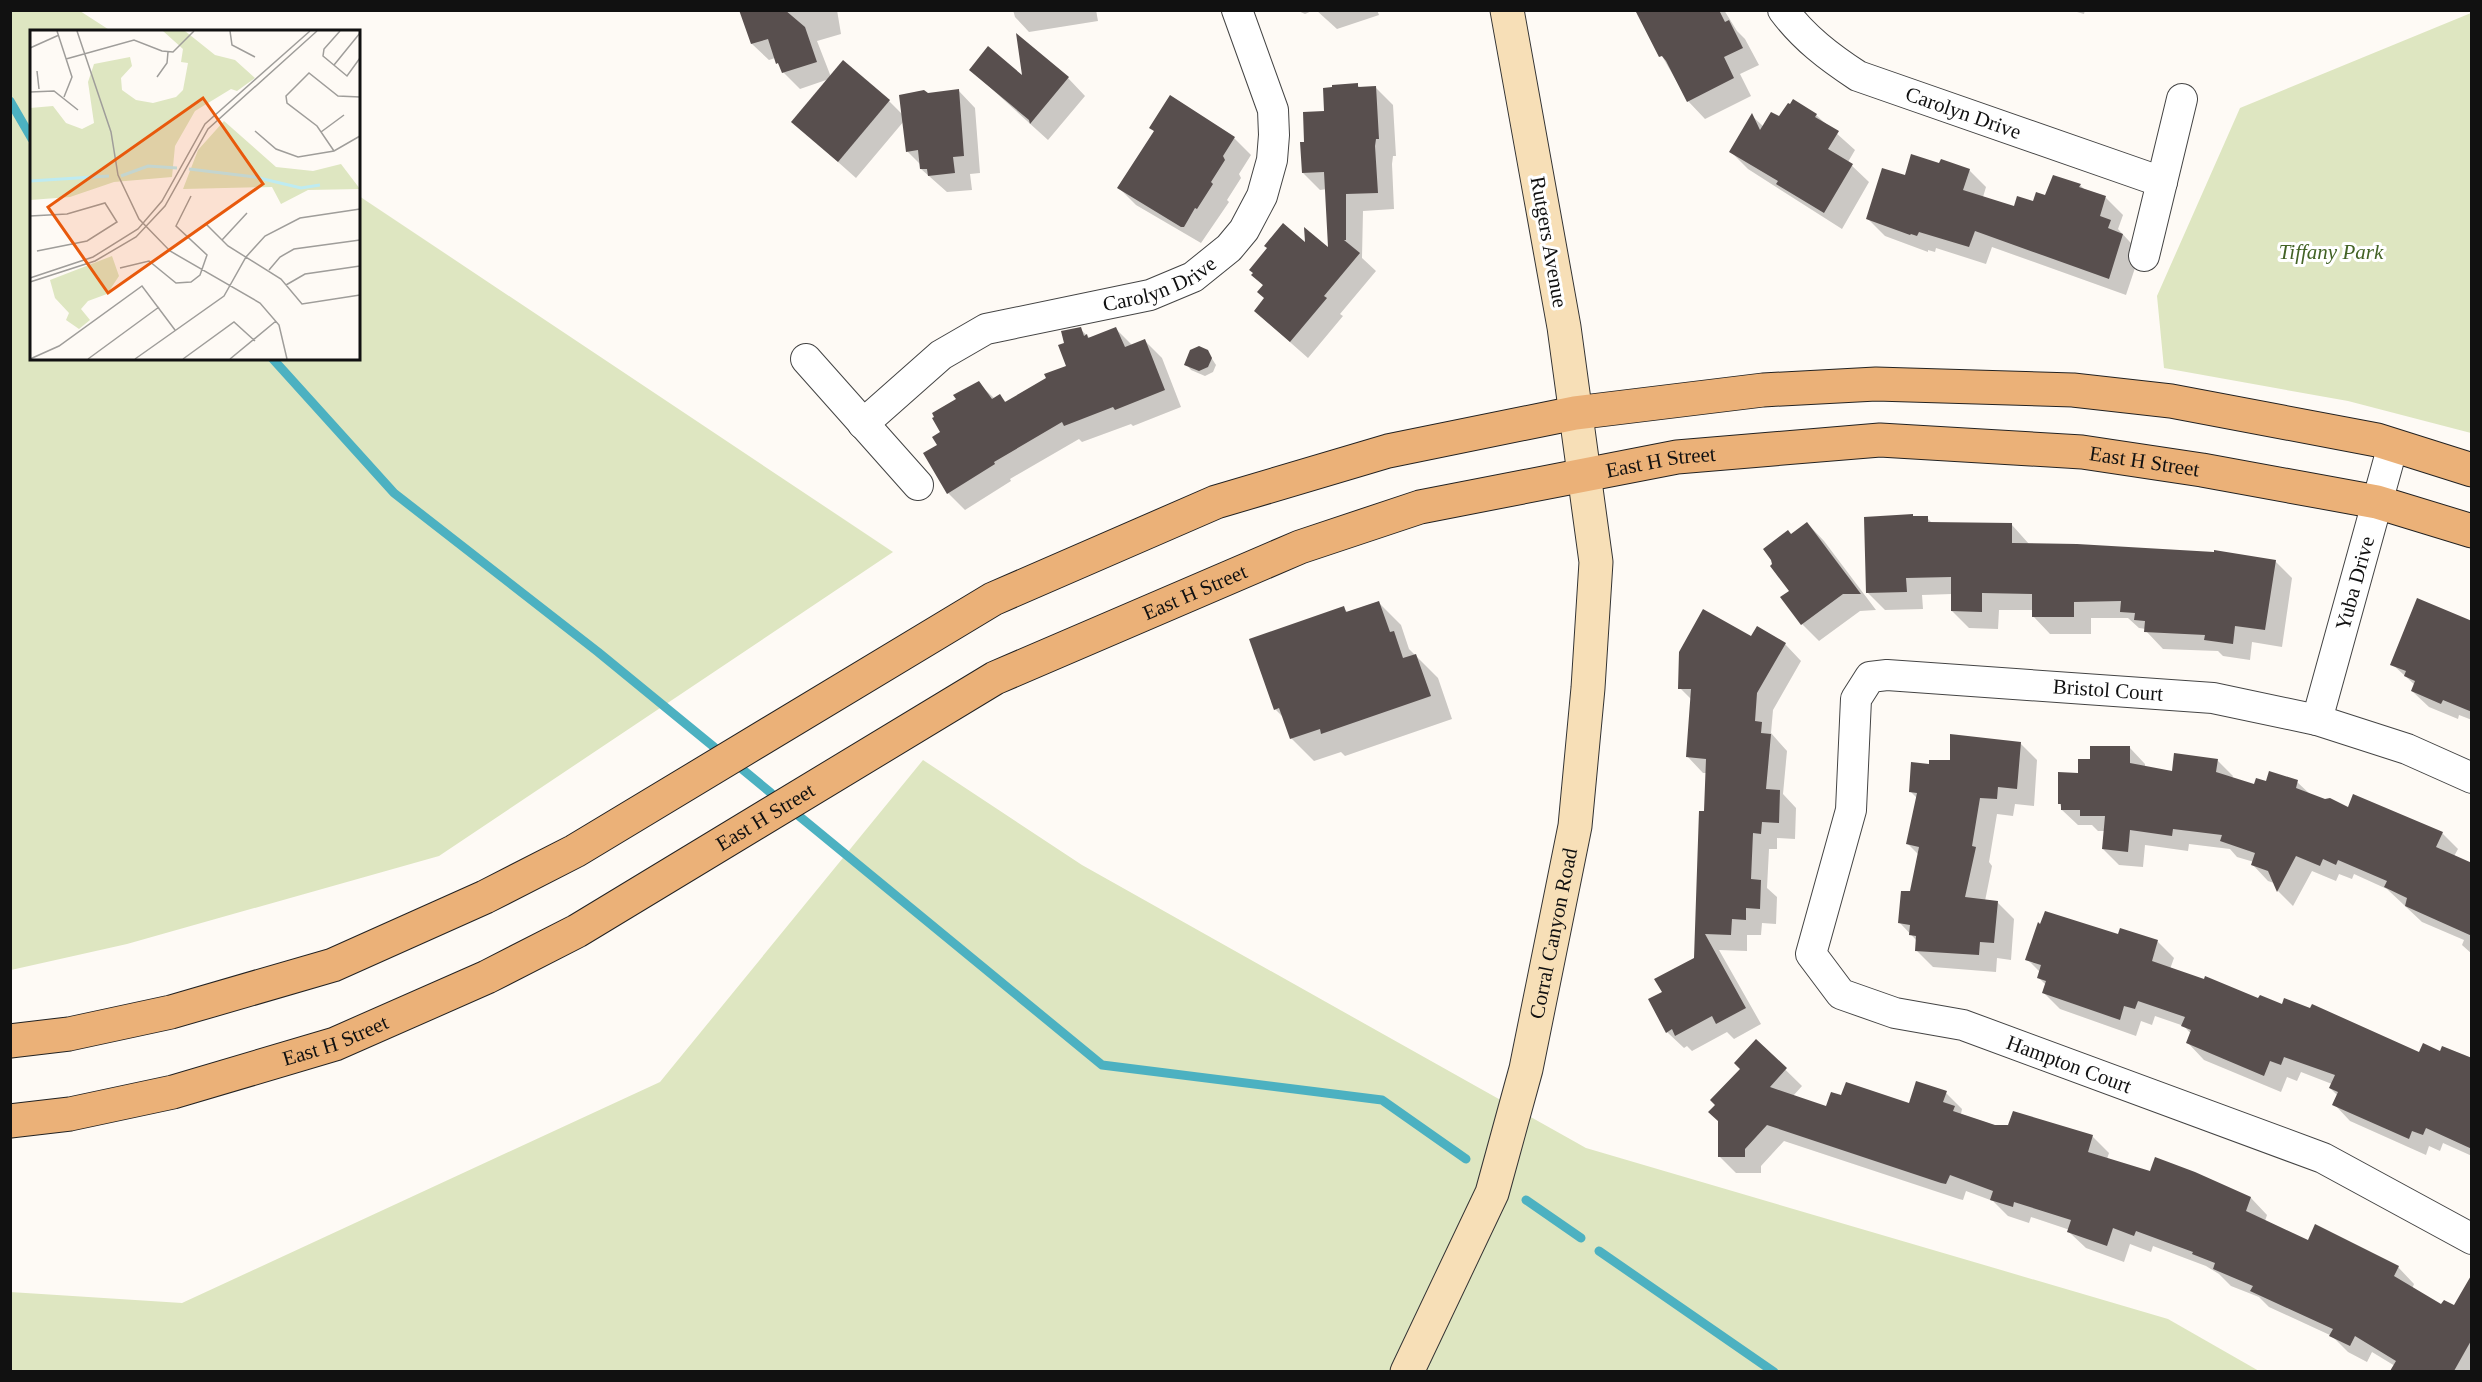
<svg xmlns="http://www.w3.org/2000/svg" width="2482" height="1382" viewBox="0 0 2482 1382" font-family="'Times New Roman',serif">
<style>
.green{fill:#dee6c1}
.shadow{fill:#0003}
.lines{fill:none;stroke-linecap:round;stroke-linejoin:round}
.stream{stroke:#4cb1c1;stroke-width:9}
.building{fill:#584f4e}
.street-casing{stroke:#444;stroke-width:32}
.secondary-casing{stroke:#333;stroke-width:35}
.primary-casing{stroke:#222;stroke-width:35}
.street{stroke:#fff;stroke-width:30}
.secondary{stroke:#f7dfb7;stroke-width:33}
.primary{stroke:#ebb178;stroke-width:33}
.labels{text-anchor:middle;stroke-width:6;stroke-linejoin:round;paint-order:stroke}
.street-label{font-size:21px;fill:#111;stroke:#fff}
.park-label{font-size:21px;font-style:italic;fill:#436326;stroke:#fff}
.inset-river{fill:none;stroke:#beebf1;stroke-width:3}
.inset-road{fill:none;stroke:#9f9d9a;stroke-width:1.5}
.view{fill:#e8590c;fill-opacity:0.15;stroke:#e8590c;stroke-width:3}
.inset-edge{fill:none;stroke:#111;stroke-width:3}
</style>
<rect width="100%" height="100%" fill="#fefaf5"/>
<!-- green -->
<g class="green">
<path d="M10 11H80L111 31 32 32V358H358L359 196 893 552 439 856 127 944 11 970Z"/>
<path d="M2471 13V433L2348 401 2164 368 2157 296 2240 108Z"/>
<path d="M923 760 1082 865 1586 1148 2168 1319 2259 1371 11 1372 10 1292 182 1303 660 1082Z"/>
</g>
<!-- shadow -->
<g class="shadow">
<path d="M741 10H837L841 34 817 41 831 77 889 101 903 115 928 94 958 90 975 108 980 173 970 174 972 190 947 192 921 169V165L907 151 904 121 856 178 793 122 829 79 800 89 783 72 775 58 769 60 752 44Z"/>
<path d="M1013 10H1096L1098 21 1029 32 1015 17Z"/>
<path d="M1296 10H1314L1305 14Z"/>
<path d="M1316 10H1377L1379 15 1337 29Z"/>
<path d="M1724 10 1737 31 1745 39 1759 65 1740 74 1751 96 1705 119 1688 101 1636 11Z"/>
<path d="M2070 10H2085L2084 14Z"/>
<path d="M971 70 1024 79 1068 78 1085 96 1048 140Z"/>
<path d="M1357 85 1361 88H1376L1393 105 1396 156H1393L1392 164 1394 209 1363 211 1362 258 1376 271 1340 314 1343 316 1308 358 1265 320 1264 286 1253 275 1307 246 1330 251 1327 189 1320 190 1303 173 1306 144 1326 112Z"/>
<path d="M1816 115 1855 150 1848 162 1869 182 1842 229 1748 169 1731 152 1752 116 1764 127 1780 118Z"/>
<path d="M1234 138 1251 155 1239 174 1241 178 1227 200 1229 202 1201 243 1136 205 1119 188Z"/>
<path d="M1940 165 1969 170 1986 187 1983 197 2015 207 2034 203 2080 185 2086 191 2106 198 2123 215 2118 229 2140 253 2126 295 1992 247 1986 264 1936 248 1935 252 1928 250V252L1885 236 1868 219 1906 177Z"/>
<path d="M1080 329 1091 339 1116 329 1132 345 1145 341 1162 358 1181 407 1133 426 1131 424 1082 442 1079 439 1010 479 1011 481 965 510 948 493 939 446 958 399 978 383 995 399 1000 396 1007 403 1068 367 1066 344Z"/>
<path d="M1207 351 1216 365 1213 372 1205 376 1191 370 1186 364Z"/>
<path d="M1912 515 1915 518H1927L1933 524 2012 525 2029 544 2275 561 2292 578 2282 647 2252 642 2250 660 2223 656 2218 651 2163 649 2146 631V629L2139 628 2128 618H2091V634H2050L2033 616V610H1999L1998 629 1969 628 1952 611V594L1922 595 1923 609 1885 610 1868 593Z"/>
<path d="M1807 523 1824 541 1876 610 1860 611 1819 641 1802 624 1791 592V535Z"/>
<path d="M1378 602 1401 625 1409 649 1438 678 1452 719 1345 756 1341 752 1314 761 1291 738 1284 718 1275 709 1344 608 1348 613Z"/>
<path d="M2472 622V720L2459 715 2458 719 2429 707 2412 691 2415 685 2392 664Z"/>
<path d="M1752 638 1785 644 1801 661 1773 710 1771 733 1787 751 1783 794 1796 808 1795 839 1777 838V849H1769L1767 888 1777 897 1776 924 1762 923 1761 935H1747V951L1719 950 1761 1024 1734 1039 1727 1032 1692 1051 1687 1046 1684 1048 1667 1032 1664 993 1695 959 1706 813 1707 773H1703L1687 756 1692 700 1680 688Z"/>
<path d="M2020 743 2037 760 2034 806 2015 804 2013 816 1997 814 1989 862 1992 866 1985 901 1997 902 2014 919 2011 960 1997 958 1996 972 1933 967 1916 950 1917 941 1900 923 1911 893 1919 855 1907 843 1917 798 1910 791 1930 766Z"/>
<path d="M2130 748 2145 764V767L2174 772 2217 760 2233 776 2232 778 2255 786 2297 782 2311 795 2348 808 2442 833 2458 849 2453 858 2472 866V954L2462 945 2464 940 2422 922 2387 889 2354 874 2352 879 2339 874 2336 881 2312 871 2293 906 2278 891 2274 883 2268 881 2253 865 2254 862 2237 857 2230 849 2189 844 2188 851 2145 845 2143 867 2119 865 2103 849 2105 831H2098L2092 825H2078L2062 810 2060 804 2091 761Z"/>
<path d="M2119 935 2157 941 2174 958 2170 969 2420 1054 2472 1063V1156L2443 1143 2440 1151 2429 1146 2426 1155 2350 1121 2334 1104 2338 1096 2330 1088 2332 1084 2301 1072 2297 1081 2287 1077 2281 1092 2204 1060 2188 1043 2191 1034 2184 1026 2155 1016 2152 1025 2141 1021 2136 1036 2060 1009 2044 993 2046 985 2038 977 2040 972 2027 959Z"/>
<path d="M1756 1041 1802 1086 1793 1096 1827 1108 1910 1105 1946 1093 1962 1109 1961 1114 1995 1127 2092 1136 2109 1153 2107 1159 2151 1173 2156 1159 2251 1198 2267 1215 2265 1221 2308 1242 2398 1267 2414 1284 2412 1289 2442 1306 2454 1308 2472 1304V1372H2392L2395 1366 2372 1352 2367 1362 2348 1352 2332 1336 2269 1307 2259 1297 2231 1286 2219 1274 2206 1266 2153 1246 2151 1252 2130 1244 2124 1262 2086 1248 2069 1232 2070 1230 2031 1217 2029 1223 2008 1216 1993 1201 1966 1191 1963 1200 1959 1199 1784 1141 1761 1166V1173H1736L1720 1157 1742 1069Z"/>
</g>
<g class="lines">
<!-- stream -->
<g class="stream">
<path d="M10 101 32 139"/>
<path d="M272 358 394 493 598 652 714 747"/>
<path d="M742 769 771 793"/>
<path d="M799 816 1102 1065 1382 1100 1466 1159"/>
<path d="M1526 1200 1581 1238"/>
<path d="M1599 1251 1774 1372"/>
</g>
</g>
<!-- building -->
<g class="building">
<path d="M739 10H785L805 27 817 62 782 73 778 63 776 64 768 39 751 44Z"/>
<path d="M1635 10H1719L1725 22 1729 20 1743 48 1724 57 1734 78 1687 102 1666 61 1662 56 1659 57Z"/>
<path d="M1016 33 1069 77 1030 124 1029 120 969 70 988 46 1022 75Z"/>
<path d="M843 60 890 100 838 162 791 122Z"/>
<path d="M1358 83V87L1376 86 1379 139H1376L1375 146 1378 193 1346 194V240H1344L1360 253 1324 296 1327 298 1290 342 1254 311 1264 298 1257 292 1263 285 1251 275 1253 273 1249 270 1267 248 1264 246 1283 223 1305 242 1304 227 1328 247 1324 172 1302 173 1300 142H1304L1303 112 1324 111 1323 88 1332 87V85Z"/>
<path d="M959 89 964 156 953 157 955 173 928 176 927 169H920L918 150 906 152 899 95 924 90 928 93Z"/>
<path d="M1170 95 1235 137 1223 156 1225 160 1211 182 1213 184 1197 209 1195 208 1184 227H1181L1117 188 1154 131 1149 128Z"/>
<path d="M1793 99 1817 114 1815 117 1839 131 1828 149 1853 164 1824 213 1776 184 1778 181 1729 152 1752 113 1760 130 1771 112 1779 116 1788 103 1790 104Z"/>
<path d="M1911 154 1939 163 1941 159 1970 169 1963 190 2014 206 2017 196 2033 201 2036 192 2045 195 2053 175 2081 184 2079 187 2106 196 2100 216 2111 220 2108 228 2123 234 2109 279 1975 231 1969 247 1919 232 1917 236 1911 234 1910 235 1866 219 1882 168 1905 175Z"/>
<path d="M1081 327 1084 336 1087 334 1088 338 1116 327 1125 347 1145 339 1165 390 1115 410 1113 407 1064 426 1062 422 994 462 995 464 947 494 923 453 937 445 932 437 940 432 932 418 934 417 932 413 956 399 953 395 979 381 992 399 1000 394 1005 402 1046 378 1044 374 1066 366 1058 345 1064 343 1061 331Z"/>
<path d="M1199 346 1208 350 1212 358 1208 367 1199 371 1184 365 1190 350Z"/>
<path d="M1913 514V516H1928V522L2012 523V543L2077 544 2214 552V550L2276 560 2265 630 2235 626 2233 644 2204 640 2205 635 2144 632 2145 621 2134 620 2135 613 2120 612 2121 601 2074 602V617H2032V594L1982 593V612L1951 611V577L1906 578 1907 592 1866 593 1864 517Z"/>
<path d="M1807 522 1861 594H1843L1801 625 1780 597 1789 591 1770 566 1772 564 1771 560 1763 549 1788 530 1791 534Z"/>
<path d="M2417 598 2472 621V712L2443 700 2441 704 2411 691 2415 681 2404 676 2406 671 2390 665Z"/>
<path d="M1379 601 1390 632 1394 631 1403 658 1416 654 1431 696 1321 734 1320 729 1290 739 1279 708 1274 710 1249 639 1344 606 1346 612Z"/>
<path d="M1703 609 1751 636 1757 626 1786 643 1757 693 1755 721 1762 722 1761 733 1771 734 1766 789 1780 790 1779 823 1762 822 1761 834 1753 833 1751 879 1761 880 1760 909 1746 908V920L1732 919 1731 935 1705 934 1746 1008 1716 1024 1712 1016 1675 1036 1672 1029 1666 1033 1648 999 1662 992 1654 979 1694 958 1699 811H1704L1706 759 1686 757 1691 689H1678L1679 652Z"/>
<path d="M1950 734 2021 742 2017 789 1998 787 1997 799 1980 798 1972 846 1976 847 1965 897 1998 901 1994 943 1980 942 1979 955 1915 951 1916 936 1909 935 1910 925 1898 923 1901 891H1910L1919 847 1906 844 1917 793 1909 792 1911 762 1929 764V760H1950Z"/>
<path d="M2090 746H2130V763L2172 771 2174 753 2218 759 2216 772 2254 784 2256 778 2266 781 2269 771 2298 780 2296 788 2325 799 2330 798 2348 807 2353 794 2443 832 2436 847 2472 863V936L2405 906 2407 898 2384 887 2387 881 2338 860 2336 865 2323 859 2320 866 2296 856 2277 892 2268 871 2251 865 2255 853 2220 841 2222 835 2173 829 2172 836 2130 830 2128 852 2102 849 2105 816H2080V810H2061V804H2058V772L2078 773V759H2090Z"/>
<path d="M2045 911 2118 934 2120 928 2158 940 2152 961 2204 979 2205 976 2258 998 2260 995 2282 1004 2284 998 2310 1008 2312 1004 2419 1052 2423 1043 2440 1051 2442 1046 2472 1058V1149L2426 1128 2423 1135 2412 1131 2409 1139 2332 1105 2338 1092 2329 1088 2335 1075 2284 1057 2281 1065 2270 1061 2264 1076 2186 1043 2191 1030 2181 1026 2185 1017 2138 1001 2135 1009 2124 1006 2120 1020 2042 993 2046 981 2037 978 2041 965 2025 960 2038 922 2040 924Z"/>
<path d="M1756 1039 1787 1068 1770 1087 1826 1106 1831 1092 1841 1095 1846 1082 1909 1103 1916 1081 1947 1091 1943 1102 1955 1106 1953 1111 1995 1125H2008L2013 1111 2093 1135 2088 1152 2150 1171 2155 1157 2195 1172 2251 1197 2246 1211 2308 1240 2315 1224 2399 1266 2394 1276 2441 1304 2444 1300 2454 1305 2472 1274V1339L2454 1371H2390L2396 1361 2355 1336 2350 1346 2329 1336 2333 1329 2250 1291 2253 1286 2213 1269 2215 1263 2192 1254 2193 1252 2136 1231 2134 1236 2113 1228 2107 1246 2067 1232 2071 1220 2014 1202 2013 1207 1990 1200 1993 1191 1950 1175 1946 1184 1941 1183 1767 1125 1745 1149V1157H1718V1121L1708 1112 1715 1105 1710 1100 1740 1069 1734 1063Z"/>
</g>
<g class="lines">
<!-- street casing -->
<g class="street-casing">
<g id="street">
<path id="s1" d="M1783 10C1804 38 1829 57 1858 76L2162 182"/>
<path d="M2144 256 2182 99"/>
<path d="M806 359 918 485"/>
<path id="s2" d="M863 424 941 355 986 329 1150 295 1193 277 1229 248 1244 230 1262 196 1272 160 1274 135 1273 110 1237 10"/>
<path id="s3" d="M2317 720 2393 445"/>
<path id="s4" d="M2472 778 2407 749 2317 720 2213 698 1887 675 1870 677 1856 699 1851 810 1811 954 1841 994 1895 1013 1963 1025 2323 1158 2472 1239"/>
</g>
</g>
<!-- secondary casing -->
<g class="secondary-casing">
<g id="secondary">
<path id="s5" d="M1407 1372 1492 1193 1526 1069 1575 826 1588 688 1596 562 1564 327 1507 10"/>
</g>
</g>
<!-- primary casing -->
<g class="primary-casing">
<g id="primary">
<path d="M10 1041 69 1034 171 1012 333 965 485 897 575 851 993 599 1216 502 1388 451 1575 413 1763 390 1876 384 2073 390 2171 401 2377 440 2472 470"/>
<path id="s6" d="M10 1121 70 1114 173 1092 335 1044 487 977 577 931 995 678 1300 547 1420 507 1677 457 1880 440 2082 452 2202 470 2377 502 2472 531"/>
</g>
</g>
<!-- street -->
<use href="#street" class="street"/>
<!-- secondary -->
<use href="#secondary" class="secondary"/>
<!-- primary -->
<use href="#primary" class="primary"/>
</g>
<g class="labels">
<!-- street labels -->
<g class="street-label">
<text dy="7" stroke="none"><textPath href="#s1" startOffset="212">Carolyn Drive</textPath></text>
<text transform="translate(1549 242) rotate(80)" y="7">Rutgers Avenue</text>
<text dy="7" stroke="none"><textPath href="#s2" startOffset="336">Carolyn Drive</textPath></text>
<text dy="7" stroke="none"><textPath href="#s6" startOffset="2280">East H Street</textPath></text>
<text dy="7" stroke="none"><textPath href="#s6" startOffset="1794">East H Street</textPath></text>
<text dy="7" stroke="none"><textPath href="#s3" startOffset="142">Yuba Drive</textPath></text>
<text dy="7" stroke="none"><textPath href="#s6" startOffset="1308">East H Street</textPath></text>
<text transform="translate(2108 690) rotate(4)" y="7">Bristol Court</text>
<text dy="7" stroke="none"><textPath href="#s6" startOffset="822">East H Street</textPath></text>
<text dy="7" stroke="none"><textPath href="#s5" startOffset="465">Corral Canyon Road</textPath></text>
<text dy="7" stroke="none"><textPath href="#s6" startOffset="336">East H Street</textPath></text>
<text dy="7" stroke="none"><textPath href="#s4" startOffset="1192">Hampton Court</textPath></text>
</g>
<!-- park labels -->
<g class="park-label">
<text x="2331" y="259">Tiffany Park</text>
</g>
</g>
<!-- overview -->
<g transform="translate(30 30)">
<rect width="330" height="330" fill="#fefaf5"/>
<path d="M133 1H155L185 25 205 30 225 48 207 61 201 59 165 81 145 116 142 147 84 152 40 167 0 170V78L23 76 36 93 52 99 64 93 58 52 64 34 100 27 102 36 91 48 92 60 106 70 123 73 146 67 153 60 158 33 151 32 153 19ZM194 91 246 137 283 141 311 134 330 159 278 160 251 174 242 157 153 159 168 120ZM82 226 89 246 77 264 58 271 51 279 60 290 49 299 36 290 39 283 25 268 20 250Z" fill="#dee6c1"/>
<path class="inset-river" d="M159 139 225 147 271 158 290 155M91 146 118 136 147 138M0 151 79 146"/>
<path class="inset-road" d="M27 1 42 47 34 67M47 1 81 102 88 145 109 189 140 221 230 273 249 295 257 329M200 1 202 15 225 27M310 1 294 19 293 26 317 46 330 28M0 18 29 5M36 29 104 10 132 21 143 22 164 1M304 35 330 3M7 41 9 59M127 47 137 33 138 22M0 62 24 61 48 80M225 101 246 119 268 127 304 121 330 106M291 102 314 85M304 121 287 96 257 73 256 66 279 43 308 66 330 67M0 186 37 184 75 173 87 192 57 211 7 221M176 194 198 216 251 249 272 274 330 265M192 210 217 183M90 238 119 231 146 253 161 252 170 245 177 225 146 196 161 166M239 240 250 227 264 219 330 210M0 248 63 227 108 199 132 171 175 94 280 1M0 252 65 231 106 207 135 176 178 99 287 1M256 255 275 244 330 236M0 329 29 316 112 256 145 300M58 329 129 277M105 329 194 266 216 227 235 206 270 188 330 179M153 329 204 292 225 311M200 329 246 291"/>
<path class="view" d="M173 68 233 154 78 263 18 177Z"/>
<rect width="330" height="330" class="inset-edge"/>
</g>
<!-- border -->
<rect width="2482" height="1382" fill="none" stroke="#111111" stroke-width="24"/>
</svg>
